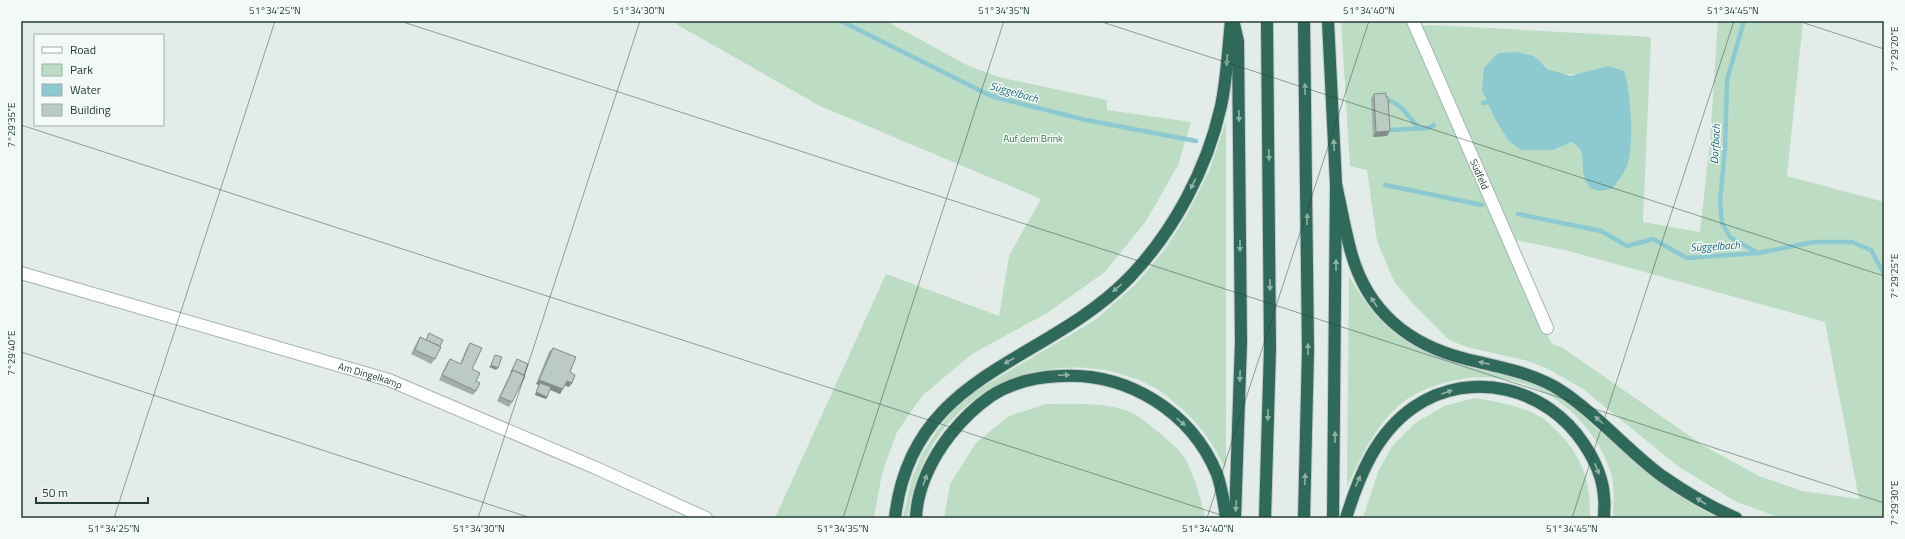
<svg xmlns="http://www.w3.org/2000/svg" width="1905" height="539" viewBox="0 0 1905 539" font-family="'Titillium Web',sans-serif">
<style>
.green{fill:#bcddc4;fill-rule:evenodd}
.water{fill:#8cc9d0}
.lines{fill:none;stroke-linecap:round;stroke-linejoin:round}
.stream{stroke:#8cc9d0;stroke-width:4.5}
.street-casing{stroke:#a6b4af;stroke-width:14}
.highway-casing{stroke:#c1c9c6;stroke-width:14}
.street{stroke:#fff;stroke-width:12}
.highway{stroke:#2f695a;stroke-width:12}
.wall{fill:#a1aea8}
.shaded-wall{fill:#838d88}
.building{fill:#bbcac3;stroke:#838d88}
.oneway{fill:#91b1a8}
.ticks{fill:none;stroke:#233d35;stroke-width:1;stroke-opacity:0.45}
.labels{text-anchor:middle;stroke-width:3;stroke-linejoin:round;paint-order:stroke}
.park-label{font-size:10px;fill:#2e7346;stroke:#f3f9f6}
.street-label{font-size:10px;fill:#233d35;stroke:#f3f9f6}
.water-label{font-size:11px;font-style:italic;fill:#1e6d78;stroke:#f3f9f6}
.neatline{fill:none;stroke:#233d35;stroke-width:1.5}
.ticks-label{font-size:10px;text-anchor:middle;fill:#233d35}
</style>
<rect width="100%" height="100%" fill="#e3ece8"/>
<!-- green -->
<g class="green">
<path d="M678 21H886L967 65 998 77 1107 100V110L1191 122 1178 165 1146 221 1105 272 1047 313 972 354 922 396 897 432 882 473 874 518H775L886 274 999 316 1009 256 1041 199 820 106 676 24Z"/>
<path d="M1341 21H1408L1410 27 1433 25 1651 37 1643 222 1700 232 1710 141 1718 21H1803L1787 176 1884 202V518H1780L1735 501 1679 467 1583 389 1548 369 1528 361 1467 347 1449 340 1413 304 1394 281 1377 241 1367 170 1350 166ZM1534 56C1552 73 1561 78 1587 72L1584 176C1583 161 1585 152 1572 142L1553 150ZM1489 198 1499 200 1515 240 1565 250 1825 322 1859 499 1802 491 1759 476 1704 446 1563 348 1552 344 1535 313Z"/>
<path d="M1226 121V470C1212 441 1200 424 1175 403 1170 399 1165 394 1159 390 1074 341 961 374 922 466 915 482 909 500 908 518H903L911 481 922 454 938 429 956 408 979 389 1095 320 1135 285 1166 248 1189 211 1210 169Z"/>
<path d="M1349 276C1381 333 1416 355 1479 369 1503 375 1529 380 1551 393 1573 406 1591 424 1610 440 1643 469 1678 499 1718 518H1613C1613 504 1615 486 1611 473 1588 403 1516 361 1444 383 1430 387 1415 393 1403 402 1376 424 1361 457 1347 487Z"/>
<path d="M1475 398C1498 402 1522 406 1543 418 1547 421 1552 426 1556 430 1582 455 1591 482 1590 518H1363L1378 472 1392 446 1414 424 1444 406Z"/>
<path d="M1046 404C1073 404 1102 402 1128 411 1141 416 1180 448 1186 460 1195 478 1201 499 1205 518H944L950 484 976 443 1009 416Z"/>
</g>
<!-- water -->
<path class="water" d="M1516 52 1534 56 1548 69 1570 76 1608 66 1624 71C1631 93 1634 140 1628 163 1625 172 1618 181 1612 189L1599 191 1590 188C1588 184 1585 180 1584 176 1580 161 1588 153 1572 142L1553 150H1521L1508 140 1494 117 1482 90 1484 68 1498 53Z"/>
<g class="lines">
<!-- stream -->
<g class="stream">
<path d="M841 21 991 96 1086 120 1196 141"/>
<path d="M1744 21 1727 80 1725 149 1720 201 1722 223 1730 237 1758 253"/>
<path d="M1382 100C1399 99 1409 117 1419 129"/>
<path d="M1483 103 1493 101"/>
<path d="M1391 130 1428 128 1434 125"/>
<path d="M1385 185 1482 205"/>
<path d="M1518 214 1601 231 1627 246 1653 239 1687 258 1758 253 1814 242H1852L1871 250 1884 274"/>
</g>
<!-- street casing -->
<g class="street-casing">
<g id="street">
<path id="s1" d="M1413 21 1547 328"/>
<path id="s2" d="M21 273 389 380 596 468 706 518"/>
</g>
</g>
<!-- highway casing -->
<g class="highway-casing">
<g id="highway">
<path d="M1304 21 1308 350 1304 518"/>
<path d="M1328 21 1336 184 1333 518"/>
<path d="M1234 24 1238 41 1241 342 1235 518"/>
<path d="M1336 184C1341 207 1345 230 1351 252 1367 311 1409 345 1466 359 1499 367 1535 373 1563 392 1599 416 1627 450 1662 476 1685 492 1710 507 1736 518"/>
<path d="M895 518C911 372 1044 365 1129 278 1174 231 1207 169 1221 106 1227 78 1228 49 1231 21"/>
<path d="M916 518C917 488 932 458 950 435 962 420 975 407 991 396 1011 383 1037 377 1060 376 1127 372 1191 411 1217 474 1222 488 1224 503 1226 518"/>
<path d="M1265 518 1270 348 1267 21"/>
<path d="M1346 518C1359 476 1376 433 1414 407 1472 368 1547 388 1584 444 1594 459 1603 478 1604 497 1605 504 1604 511 1604 518"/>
</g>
</g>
<!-- street -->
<use href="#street" class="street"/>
<!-- highway -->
<use href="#highway" class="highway"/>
</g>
<!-- wall -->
<g class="wall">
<path d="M1374 94 1387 136 1373 137 1371 98Z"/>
<path d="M429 333 435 359 431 364 411 354 417 342 420 337 426 340Z"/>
<path d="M470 343 472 369 476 381V391L473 395 439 380 447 363 450 359 460 364 467 347Z"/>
<path d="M553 348 570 372 572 383 569 387 564 385 560 394 550 390 546 399 535 395 539 385 536 384 549 352Z"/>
<path d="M517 359 512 402 509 407 497 401Z"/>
</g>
<!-- shaded-wall -->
<g class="shaded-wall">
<path d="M1390 131 1387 136 1373 137 1376 132Z"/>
<path d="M491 365 498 368 496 370 489 367Z"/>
<path d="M539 380 563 389 560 394 539 385 540 383 539 385 536 384Z"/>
<path d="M567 381 572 383 569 387 563 385Z"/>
<path d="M536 392 547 397 546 399 535 395Z"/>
</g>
<!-- building -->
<g class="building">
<path d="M1386 93V97H1388L1390 131 1376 132 1374 94Z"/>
<path d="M429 333 443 340 440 346 426 340Z"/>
<path d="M420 337 441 347 435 359 415 350Z"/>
<path d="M470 343 482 348 472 369 480 373 476 381 480 383 476 391 442 375 450 359 461 364Z"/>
<path d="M553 348 576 357 570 372 575 375 572 383 567 381 563 389 539 380Z"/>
<path d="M495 355 502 357 498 368 491 365Z"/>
<path d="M517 359 528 364 524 375 513 370 511 372Z"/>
<path d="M513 370 525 376 512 402 500 397Z"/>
<path d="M540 383 551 387 547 397 536 392Z"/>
</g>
<!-- one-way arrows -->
<defs><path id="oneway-solid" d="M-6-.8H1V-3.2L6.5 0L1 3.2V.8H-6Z"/></defs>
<g class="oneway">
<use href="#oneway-solid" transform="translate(1227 60) rotate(94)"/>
<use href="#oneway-solid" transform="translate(1305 89) rotate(-91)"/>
<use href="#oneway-solid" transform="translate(1239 116) rotate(89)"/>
<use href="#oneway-solid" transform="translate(1334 145) rotate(-93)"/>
<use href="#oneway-solid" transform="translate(1269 155) rotate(89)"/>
<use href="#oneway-solid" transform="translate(1193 184) rotate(116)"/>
<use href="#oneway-solid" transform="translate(1307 219) rotate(-90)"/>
<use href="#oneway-solid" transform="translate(1240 246) rotate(90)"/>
<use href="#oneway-solid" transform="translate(1336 265) rotate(-90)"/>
<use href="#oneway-solid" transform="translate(1270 285) rotate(90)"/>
<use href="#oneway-solid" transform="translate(1117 288) rotate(140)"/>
<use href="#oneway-solid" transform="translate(1374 302) rotate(-122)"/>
<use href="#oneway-solid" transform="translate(1308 349) rotate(-90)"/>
<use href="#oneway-solid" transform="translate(1009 361) rotate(150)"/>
<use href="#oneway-solid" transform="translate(1484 363) rotate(-167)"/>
<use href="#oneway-solid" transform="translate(1064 375) rotate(-3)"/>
<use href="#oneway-solid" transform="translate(1240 376) rotate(91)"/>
<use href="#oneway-solid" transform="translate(1447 392) rotate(-19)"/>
<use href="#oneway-solid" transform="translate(1268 415) rotate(92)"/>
<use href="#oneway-solid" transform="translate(1599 420) rotate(-139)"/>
<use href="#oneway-solid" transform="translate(1181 422) rotate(41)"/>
<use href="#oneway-solid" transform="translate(1335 437) rotate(-90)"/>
<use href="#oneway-solid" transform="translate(1597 469) rotate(69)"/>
<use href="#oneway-solid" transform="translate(1305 479) rotate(-88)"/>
<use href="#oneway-solid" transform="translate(925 480) rotate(-71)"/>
<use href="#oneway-solid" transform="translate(1358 481) rotate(-66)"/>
<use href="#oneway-solid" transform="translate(1701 501) rotate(-147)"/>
<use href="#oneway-solid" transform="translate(1236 506) rotate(94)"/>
</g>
<!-- ticks -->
<path class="ticks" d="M400 21 1884 503M1099 21 1884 276M1798 21 1884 49M21 125 1230 518M21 352 531 518M114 518 275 21M478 518 640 21M843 518 1004 21M1207 518 1369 21M1572 518 1734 21"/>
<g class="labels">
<!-- park labels -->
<g class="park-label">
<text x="1033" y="142">Auf dem Brink</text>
</g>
<!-- street labels -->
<g class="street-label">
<text dy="4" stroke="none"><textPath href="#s1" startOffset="167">Südfeld</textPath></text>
<text dy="4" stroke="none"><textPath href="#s2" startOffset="364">Am Dingelkamp</textPath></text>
</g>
<!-- water labels -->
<g class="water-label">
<text transform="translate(1014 92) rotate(16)" y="4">Süggelbach</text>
<text transform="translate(1715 144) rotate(-87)" y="4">Dorfbach</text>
<text transform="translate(1715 246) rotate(-3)" y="4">Süggelbach</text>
</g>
</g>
<!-- border -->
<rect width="1905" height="539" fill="none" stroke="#f3f9f6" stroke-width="44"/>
<!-- legend -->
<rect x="34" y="34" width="130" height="92" fill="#f3f9f6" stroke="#a0aea9"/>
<rect x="42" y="47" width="20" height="6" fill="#ffffff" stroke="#a0aea9"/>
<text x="70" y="54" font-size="12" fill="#233d35">Road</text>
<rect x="42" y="64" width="20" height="12" fill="#bcddc4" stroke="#a0aea9"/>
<text x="70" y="74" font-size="12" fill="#233d35">Park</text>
<rect x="42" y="84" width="20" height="12" fill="#8cc9d0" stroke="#a0aea9"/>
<text x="70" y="94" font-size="12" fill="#233d35">Water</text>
<rect x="42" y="104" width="20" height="12" fill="#bbcac3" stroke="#a0aea9"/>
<text x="70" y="114" font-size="12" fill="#233d35">Building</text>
<!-- scale -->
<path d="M36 497v6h112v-6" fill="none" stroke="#233d35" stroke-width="2"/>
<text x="42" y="497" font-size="12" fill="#233d35" stroke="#f3f9f6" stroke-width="3" paint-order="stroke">50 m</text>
<rect x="22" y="22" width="1861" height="495" class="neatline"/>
<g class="ticks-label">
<text x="275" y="14">51°34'25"N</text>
<text x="639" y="14">51°34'30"N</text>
<text x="1004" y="14">51°34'35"N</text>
<text x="1369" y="14">51°34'40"N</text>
<text x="1733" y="14">51°34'45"N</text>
<text transform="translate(1894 49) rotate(-90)" y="4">7°29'20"E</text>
<text transform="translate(11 125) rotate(-90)" y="4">7°29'35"E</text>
<text transform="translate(1894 276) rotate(-90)" y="4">7°29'25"E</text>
<text transform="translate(11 353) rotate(-90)" y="4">7°29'40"E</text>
<text transform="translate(1894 503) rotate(-90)" y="4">7°29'30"E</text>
<text x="114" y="532">51°34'25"N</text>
<text x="479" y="532">51°34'30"N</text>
<text x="843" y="532">51°34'35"N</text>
<text x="1208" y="532">51°34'40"N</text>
<text x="1572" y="532">51°34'45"N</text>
</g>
</svg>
